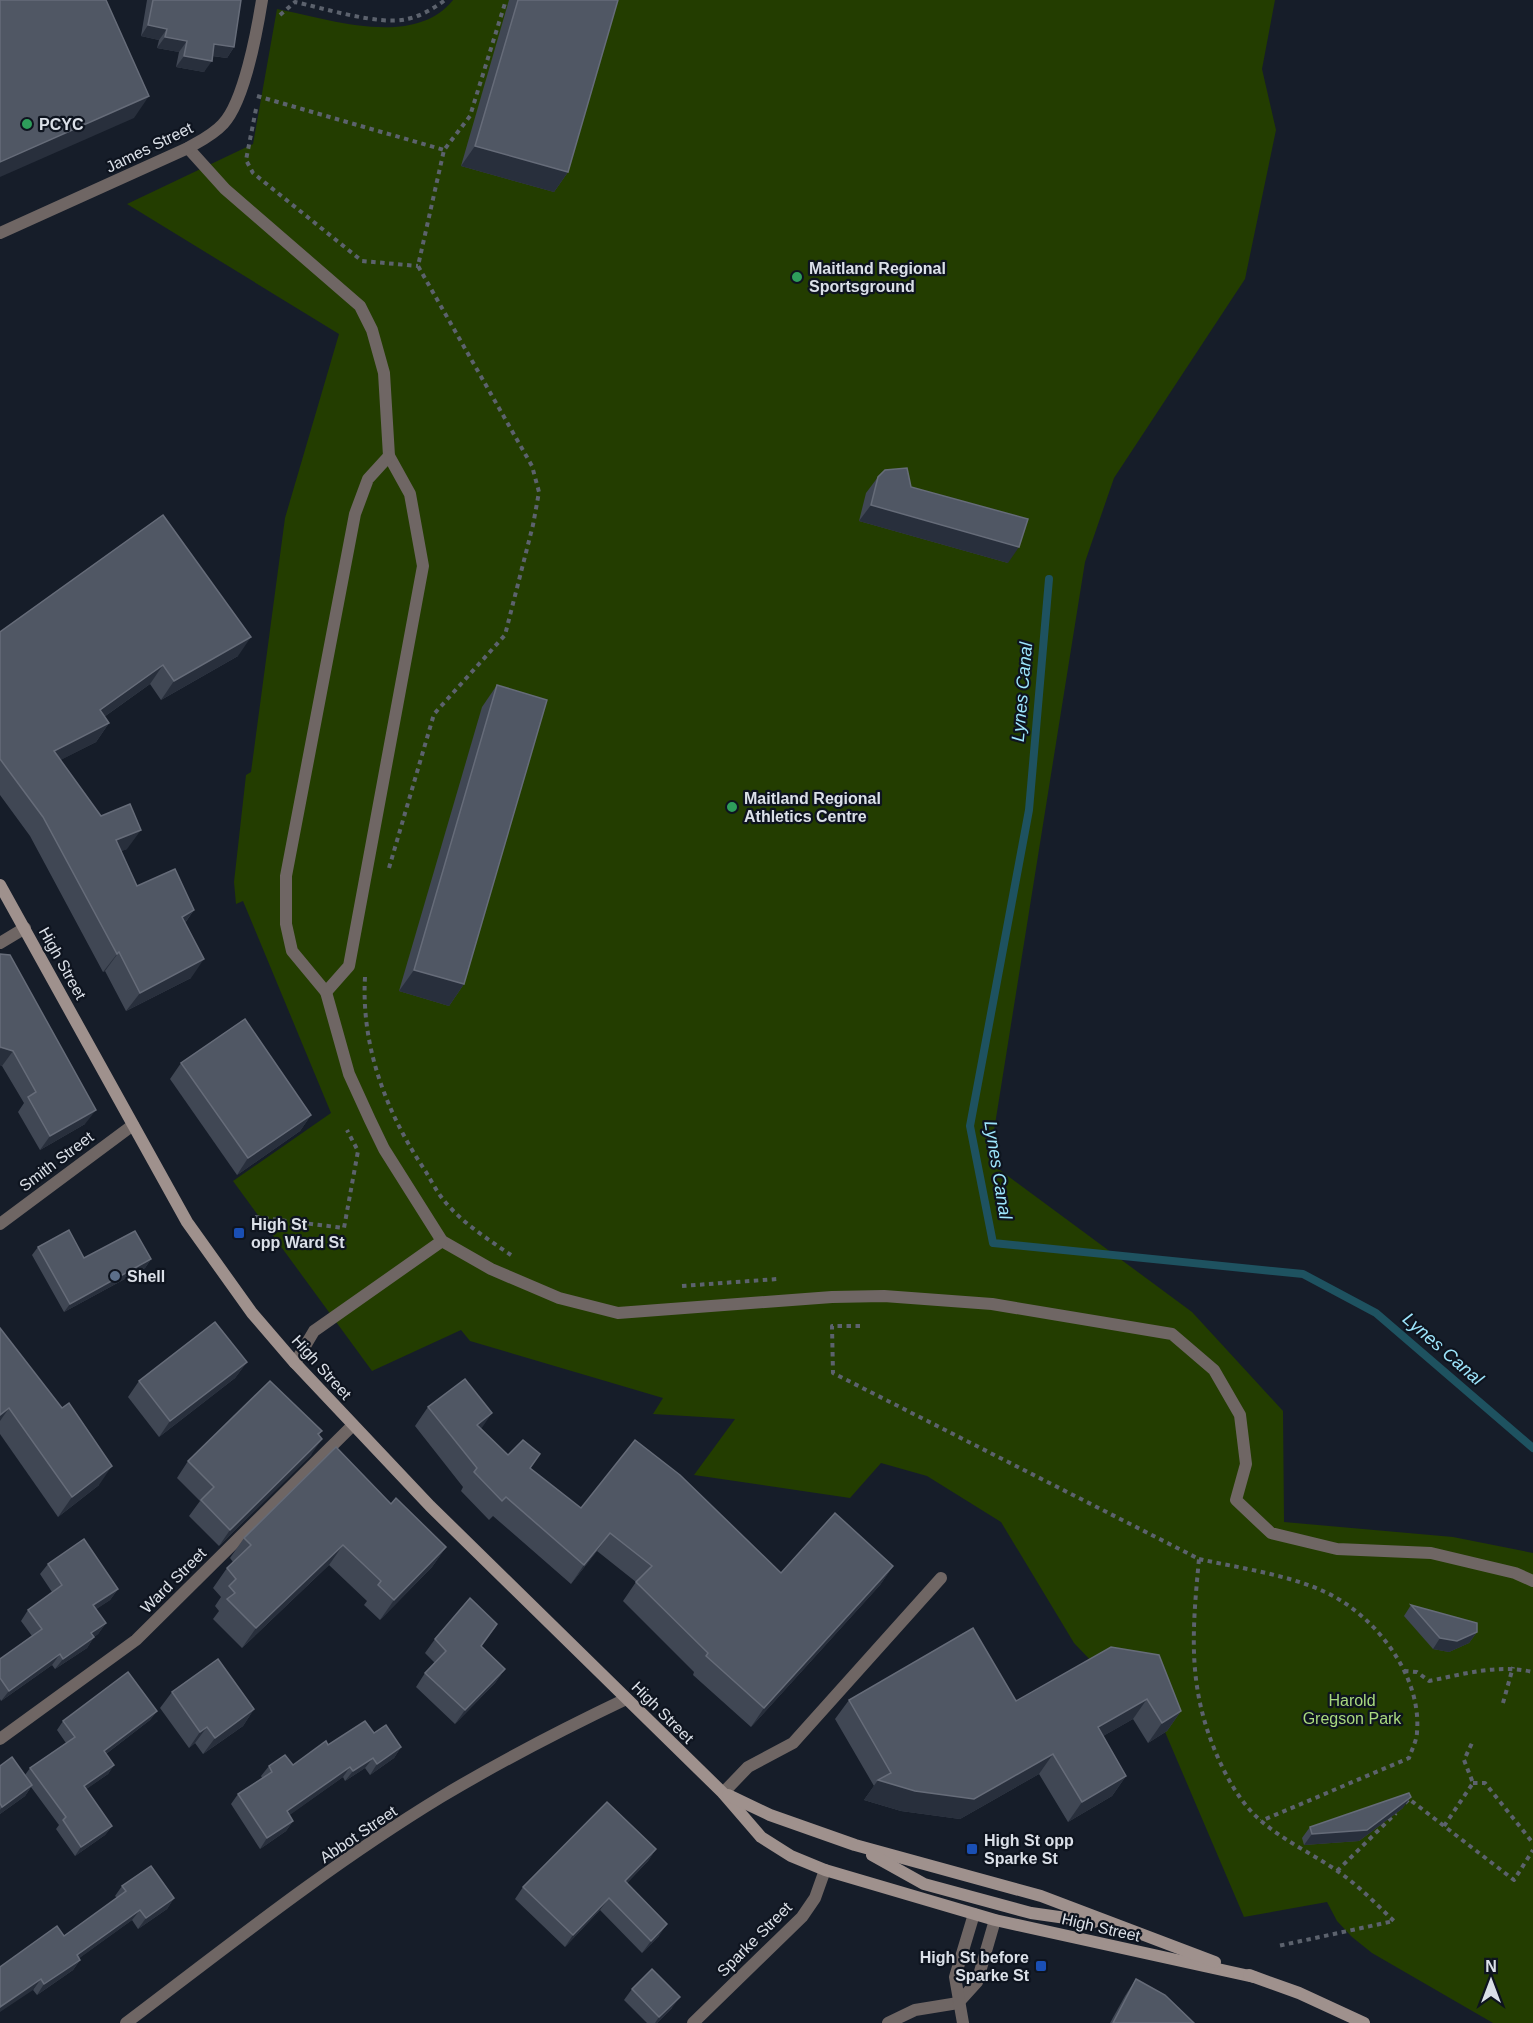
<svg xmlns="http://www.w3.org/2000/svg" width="1533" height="2023" viewBox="0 0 1533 2023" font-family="Helvetica,sans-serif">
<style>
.green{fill:#233d00}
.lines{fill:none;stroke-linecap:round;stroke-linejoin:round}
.stream{stroke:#1e5260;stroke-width:8}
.path{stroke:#5c626d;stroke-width:4;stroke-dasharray:4.5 4.5;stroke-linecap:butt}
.service{stroke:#6f6664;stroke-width:12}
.minor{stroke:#6f6664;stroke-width:12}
.secondary{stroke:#9f918d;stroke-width:12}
.wall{fill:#404754}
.shaded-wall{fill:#282f3c}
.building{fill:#505764;stroke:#666c79;stroke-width:1.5}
.leisure-dot{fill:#2e9e5b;stroke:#0e141f;stroke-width:2}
.transit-dot{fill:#1a4fb4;stroke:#0e141f;stroke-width:2}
.service-dot{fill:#5c6f8a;stroke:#0e141f;stroke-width:2}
.labels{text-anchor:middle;stroke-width:4.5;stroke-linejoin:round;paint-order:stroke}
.poi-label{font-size:16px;font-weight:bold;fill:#dbe0e8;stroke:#0e141f;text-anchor:start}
.street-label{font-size:16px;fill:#dbe0e8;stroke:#0e141f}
.park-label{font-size:16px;fill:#a9d97f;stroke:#0e141f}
.water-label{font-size:18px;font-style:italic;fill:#9de5fc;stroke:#0e141f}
</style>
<rect width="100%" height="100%" fill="#161d29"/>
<!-- green -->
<path class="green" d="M453 0H1275L1262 69 1276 130 1245 279 1114 478 1085 562 989 1162 1192 1312 1283 1411 1284 1522 1453 1537 1533 1553V2023H1493L1372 1953 1352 1937 1337 1921 1327 1902 1244 1917 1142 1678 1097 1667 1074 1643 1001 1522 927 1476 881 1463 850 1498 694 1475 735 1419 653 1414 663 1398 470 1341 461 1330 372 1371 233 1181 331 1113 243 901 236 904 234 882 246 775 251 772 285 518 339 334 127 204 253 144 277 9C329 19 414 49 453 0Z"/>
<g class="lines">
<!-- stream -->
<path class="stream" d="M1049 579 1029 810 970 1126 993 1243 1303 1274 1376 1313 1533 1448"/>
<!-- path -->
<g class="path">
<path d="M280 15 295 2C323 8 380 26 407 19 421 16 433 9 445 0"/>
<path d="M257 96 444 150"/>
<path d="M256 109 246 160 253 173 362 261 418 266"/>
<path d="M389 868 434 714 505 635 533 525 539 492 532 466 418 266 444 150 470 116 506 0"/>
<path d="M365 977C361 1048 387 1114 426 1172 432 1182 438 1194 446 1203 464 1224 489 1240 511 1255"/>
<path d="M255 1217 344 1228 358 1151 347 1130"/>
<path d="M682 1286 777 1279"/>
<path d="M860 1326H832L833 1373 1199 1559C1192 1634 1187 1689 1219 1760 1229 1782 1242 1804 1260 1820 1286 1843 1320 1857 1347 1878 1364 1891 1379 1907 1394 1921L1278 1946"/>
<path d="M1199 1559C1239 1568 1285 1574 1323 1591 1373 1613 1422 1674 1417 1732 1417 1740 1412 1749 1409 1758L1261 1821"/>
<path d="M1404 1671 1417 1672 1429 1681C1464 1674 1497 1664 1533 1672"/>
<path d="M1503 1703 1513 1667"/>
<path d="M1473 1783H1485L1533 1843"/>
<path d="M1405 1803 1409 1799 1514 1880 1533 1850"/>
<path d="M1444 1826 1473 1783 1464 1760 1472 1743"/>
<path d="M1337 1871 1396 1813"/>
</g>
<!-- service -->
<g class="service">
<path d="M188 148 225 189 360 306 372 330 384 373 389 456 410 494 423 566 349 966 326 992"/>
<path d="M389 456 368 479 355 514 286 876V924L292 951 326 992 349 1074 370 1120 384 1149 442 1241 491 1269 559 1298 618 1313 832 1297 884 1296 992 1304 1172 1334 1214 1370 1240 1415 1246 1464 1236 1500 1271 1533 1337 1549 1431 1553 1515 1573 1533 1581"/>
<path d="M295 1363 314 1331 442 1241"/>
<path d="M723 1793 748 1767 793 1743 941 1578"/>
<path d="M888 2023 915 2010 958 2003"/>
</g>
<!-- minor -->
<g class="minor">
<path d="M0 233 188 148C200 141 213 135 223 124 244 102 257 31 262 0"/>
<path d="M0 943 25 928"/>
<path d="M0 1224 133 1125"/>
<path d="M0 1739 136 1640 353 1425"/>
<path d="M958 2003 977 1982 995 1920"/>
<path d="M126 2023C229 1945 331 1864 441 1797 501 1761 563 1729 626 1699"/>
<path d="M693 2023 802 1917 815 1898 825 1870"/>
<path d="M963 2023 955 1977 974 1914"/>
</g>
<!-- secondary -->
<g class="secondary">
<path d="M0 885 187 1222 252 1313 295 1363 430 1506 723 1793 761 1837 791 1856 825 1870 995 1920 1254 1977"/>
<path d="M728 1795 770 1815 855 1845 1041 1896 1215 1962"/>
<path d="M872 1855 924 1884 1031 1913 1094 1922"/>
<path d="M1249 1975 1299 1993 1364 2023"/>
</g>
</g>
<!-- wall -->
<g class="wall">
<path d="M147 0H241L234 47 227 58 212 56 204 72 176 67 179 52 157 48 159 40 141 36Z"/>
<path d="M509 0H618L568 172 554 192 461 166Z"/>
<path d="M878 477 911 487 1008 563 859 521 866 493Z"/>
<path d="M0 632 238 656 161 700 150 684 104 717 109 723 96 742 60 760 101 816 127 849 121 851 137 886 194 910 185 923 191 978 126 1011 105 971 103 972 30 836 0 795Z"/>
<path d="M497 685 464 984 449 1006 399 991 482 707Z"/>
<path d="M0 954 85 1124 40 1150 18 1112 24 1103 2 1066 0 1065Z"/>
<path d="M181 1063 311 1115 300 1131 237 1175 170 1079Z"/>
<path d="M38 1247 84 1258 151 1259 145 1268 64 1312 32 1255Z"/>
<path d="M0 1328 99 1485 58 1517 0 1434Z"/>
<path d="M247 1362 235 1378 159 1437 128 1397 139 1381Z"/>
<path d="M428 1407 481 1429 508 1455 531 1469 581 1508 781 1573 893 1566 880 1585 751 1727 693 1675 694 1672 623 1601 636 1582 597 1551 571 1584 493 1516 489 1520 461 1491 463 1487 415 1426Z"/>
<path d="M322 1431 319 1435 311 1455 219 1546 189 1516 200 1501 177 1478 188 1461Z"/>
<path d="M391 1504 446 1547 432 1567 380 1620 364 1605 367 1601 329 1565 242 1648 213 1619 219 1611 215 1606 221 1597 213 1588 227 1568 233 1562 230 1558 244 1538Z"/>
<path d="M48 1564 118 1589 110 1600 96 1609 106 1623 98 1634 94 1637 87 1648 55 1669 52 1665 1 1701 0 1699V1659L32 1636 21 1621 28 1610 52 1592 40 1574Z"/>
<path d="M1411 1605 1477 1632 1469 1643 1449 1652 1433 1649 1404 1616Z"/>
<path d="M435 1639 481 1646 505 1669 495 1683 455 1724 416 1687 425 1673 435 1663 425 1653Z"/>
<path d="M1111 1647 1181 1711 1167 1731 1148 1743 1133 1719 1103 1736 1126 1776 1112 1796 1068 1822 1039 1774 960 1819 901 1811 864 1800 874 1786 835 1719 849 1700 1016 1701Z"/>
<path d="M172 1692 254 1709 243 1726 203 1754 195 1743 189 1748 160 1708Z"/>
<path d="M157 1711 150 1720 106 1754 114 1765 108 1774 86 1789 112 1826 105 1835 75 1856 56 1829 59 1825 31 1787 25 1796 0 1814V1766L25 1775 30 1768 66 1743 57 1730 63 1721Z"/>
<path d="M374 1733 401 1747 394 1758 370 1775 365 1768 345 1781 343 1777 289 1815 293 1821 286 1831 260 1849 231 1804 238 1794 262 1778 261 1776 269 1766 293 1765 328 1745Z"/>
<path d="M1403 1808 1359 1841 1304 1845 1302 1838 1310 1827Z"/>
<path d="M656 1849 648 1861 627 1883 659 1936 642 1953 600 1910 565 1947 515 1899 523 1887Z"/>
<path d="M122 1886 174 1898 167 1909 138 1929 132 1920 79 1958 80 1960 73 1970 37 1995 33 1990 64 1936 117 1898 115 1896Z"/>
<path d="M1136 1979 1194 2023H1110L1125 1996Z"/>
<path d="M632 1989 672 2008 657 2023H647L624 2000Z"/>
</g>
<!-- shaded-wall -->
<g class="shaded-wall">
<path d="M148 25 167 29 159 40 141 36Z"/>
<path d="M165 37 187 41 179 52 157 48Z"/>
<path d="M214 44 234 47 227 58 207 55Z"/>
<path d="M184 56 212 61 204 72 176 67Z"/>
<path d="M149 96 134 118 0 177V162Z"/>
<path d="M475 146 568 172 554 192 461 166Z"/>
<path d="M871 505 1019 547 1008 563 859 521Z"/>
<path d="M251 637 238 656 161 700 174 681Z"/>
<path d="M163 665 150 684 87 729 100 710Z"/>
<path d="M109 723 96 742 41 770 54 751Z"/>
<path d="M141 830 127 849 103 859 116 840Z"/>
<path d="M194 910 181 928 182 917Z"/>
<path d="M119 952 105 971 103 972 117 954Z"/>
<path d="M204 959 191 978 126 1011 140 993Z"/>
<path d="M414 970 464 984 449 1006 399 991Z"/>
<path d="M1 1048 13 1051 2 1066 0 1065V1049Z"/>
<path d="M96 1110 85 1124 40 1150 50 1136Z"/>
<path d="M311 1115 300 1131 237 1175 248 1158Z"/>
<path d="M151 1259 145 1268 64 1312 70 1304Z"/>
<path d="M247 1362 235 1378 159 1437 170 1421Z"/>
<path d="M9 1408 0 1421V1415Z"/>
<path d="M492 1413 479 1432 477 1425Z"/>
<path d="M322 1439 311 1455 219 1546 230 1530Z"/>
<path d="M112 1466 99 1485 58 1517 72 1497Z"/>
<path d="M610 1533 597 1551 571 1584 584 1565Z"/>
<path d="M343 1545 329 1565 242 1648 256 1628Z"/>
<path d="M446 1547 432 1567 380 1620 394 1600Z"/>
<path d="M893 1566 880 1585 751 1727 764 1708Z"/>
<path d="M118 1589 110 1600 86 1616 93 1605Z"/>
<path d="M106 1623 98 1634 84 1644 91 1633Z"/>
<path d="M1477 1632 1469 1643 1449 1652 1433 1649 1440 1638Z"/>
<path d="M94 1637 87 1648 55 1669 63 1659Z"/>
<path d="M60 1654 52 1665 1 1701 9 1691Z"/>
<path d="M505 1669 495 1683 455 1724 465 1710Z"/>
<path d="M1147 1699 1133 1719 1084 1747 1098 1727Z"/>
<path d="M254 1709 243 1726 203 1754 215 1738Z"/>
<path d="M157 1711 150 1720 98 1760 104 1751Z"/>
<path d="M1181 1711 1167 1731 1148 1743 1162 1723Z"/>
<path d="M207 1727 195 1743 189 1748 200 1732Z"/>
<path d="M401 1747 394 1758 370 1775 377 1764Z"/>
<path d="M1053 1754 1039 1774 960 1819 901 1811 864 1800 878 1780Z"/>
<path d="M373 1758 365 1768 345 1781 353 1771Z"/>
<path d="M114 1765 108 1774 78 1795 84 1786Z"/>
<path d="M350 1767 343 1777 280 1822 287 1811Z"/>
<path d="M1126 1776 1112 1796 1068 1822 1082 1802Z"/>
<path d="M32 1785 25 1796 0 1814V1810L2 1807Z"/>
<path d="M1411 1797 1403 1808 1359 1841 1304 1845 1312 1834Z"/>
<path d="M293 1821 286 1831 260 1849 267 1838Z"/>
<path d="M112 1826 105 1835 75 1856 81 1847Z"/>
<path d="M656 1849 648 1861 617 1893 625 1881Z"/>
<path d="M174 1898 167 1909 138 1929 146 1918Z"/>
<path d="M609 1898 600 1910 565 1947 573 1935Z"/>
<path d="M140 1910 132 1920 70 1965 77 1955Z"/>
<path d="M667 1924 659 1936 642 1953 651 1941Z"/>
<path d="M80 1960 73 1970 37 1995 44 1984Z"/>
<path d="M41 1979 33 1990 0 2012V2007Z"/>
<path d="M680 1997 672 2008 657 2023H655L659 2017Z"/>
</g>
<!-- building -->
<g class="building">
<path d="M0 0H106L149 96 0 162Z"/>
<path d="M153 0H241L234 47 214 44 212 61 184 56 187 41 165 37 167 29 148 25Z"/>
<path d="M518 0H618L568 172 475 146Z"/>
<path d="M907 468 911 487 1028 519 1019 547 871 505 878 477 885 470Z"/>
<path d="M163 515 251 637 174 681 163 665 100 710 109 723 54 751 101 816 130 804 141 830 116 840 137 886 175 869 194 910 182 917 204 959 140 993 119 952 117 954 43 817 0 759V632Z"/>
<path d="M497 685 547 700 464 984 414 970Z"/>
<path d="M0 954 10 955 96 1110 50 1136 28 1097 36 1092 13 1051 0 1047Z"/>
<path d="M245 1019 311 1115 248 1158 181 1063Z"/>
<path d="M69 1230 84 1258 135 1231 151 1259 70 1304 38 1247Z"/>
<path d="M215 1322 247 1362 170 1421 139 1381Z"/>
<path d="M0 1328 62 1408 69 1403 112 1466 72 1497 9 1408 0 1415Z"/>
<path d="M465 1379 492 1413 477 1425 508 1455 523 1440 540 1454 530 1468 581 1508 635 1440 680 1475 781 1573 835 1513 893 1566 764 1708 706 1656 708 1653 636 1582 652 1566 610 1533 584 1565 506 1497 502 1501 474 1472 477 1468 428 1407Z"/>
<path d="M270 1381 322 1431 318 1434 322 1439 230 1530 201 1500 214 1487 188 1461Z"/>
<path d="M336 1447 391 1504 396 1498 446 1547 394 1600 378 1585 381 1581 343 1545 256 1628 227 1599 235 1593 229 1586 236 1579 227 1568 251 1545 244 1538Z"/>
<path d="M84 1539 118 1589 93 1605 106 1623 91 1633 94 1637 63 1659 60 1654 9 1691 0 1678V1659L42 1629 28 1610 62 1585 48 1564Z"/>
<path d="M470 1598 497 1624 481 1646 505 1669 465 1710 425 1673 446 1651 435 1639Z"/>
<path d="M1411 1605 1477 1623V1632L1457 1641 1440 1638Z"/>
<path d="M973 1628 1016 1701 1111 1647 1159 1655 1181 1711 1162 1723 1147 1699 1098 1727 1126 1776 1082 1802 1053 1754 974 1799 915 1791 878 1780 891 1773 849 1700Z"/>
<path d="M218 1659 254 1709 215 1738 207 1727 200 1732 172 1692Z"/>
<path d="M128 1672 157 1711 104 1751 114 1765 84 1786 112 1826 81 1847 63 1820 66 1817 30 1768 75 1737 63 1721Z"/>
<path d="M365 1721 374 1733 386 1725 401 1747 377 1764 373 1758 353 1771 350 1767 287 1811 293 1821 267 1838 238 1794 272 1772 269 1766 285 1755 293 1765 326 1741 328 1745Z"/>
<path d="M12 1757 32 1785 2 1807 0 1803V1766Z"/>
<path d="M1409 1793 1411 1797 1367 1830 1312 1834 1310 1827Z"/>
<path d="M607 1802 656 1849 625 1881 667 1924 651 1941 609 1898 573 1935 523 1887Z"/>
<path d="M151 1866 174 1898 146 1918 140 1910 77 1955 80 1960 44 1984 41 1979 0 2007V1967L57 1926 64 1936 126 1891 122 1886Z"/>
<path d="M652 1969 680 1997 659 2017 632 1989Z"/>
<path d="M1136 1979 1165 1995 1194 2023H1113Z"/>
</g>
<!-- markers -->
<g class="leisure-dot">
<circle cx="27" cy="124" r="6"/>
<circle cx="797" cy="277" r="6"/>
<circle cx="732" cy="807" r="6"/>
</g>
<g class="transit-dot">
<rect x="233" y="1227" width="12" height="12" rx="3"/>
<rect x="966" y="1843" width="12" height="12" rx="3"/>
<rect x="1035" y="1960" width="12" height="12" rx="3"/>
</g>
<circle class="service-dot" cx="115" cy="1276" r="6"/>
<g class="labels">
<!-- poi labels -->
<g class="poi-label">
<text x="39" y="130">PCYC</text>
<text x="809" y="274">Maitland Regional<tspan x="809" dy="18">Sportsground</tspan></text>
<text x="744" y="804">Maitland Regional<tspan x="744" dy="18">Athletics Centre</tspan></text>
<text x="251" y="1230">High St<tspan x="251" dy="18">opp Ward St</tspan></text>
<text x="127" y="1282">Shell</text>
<text x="984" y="1846">High St opp<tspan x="984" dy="18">Sparke St</tspan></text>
<text x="1029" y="1963" text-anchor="end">High St before<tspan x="1029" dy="18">Sparke St</tspan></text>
</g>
<!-- street labels -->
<g class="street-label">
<text transform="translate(149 147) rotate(-26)" y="6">James Street</text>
<text transform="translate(63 963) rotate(61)" y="6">High Street</text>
<text transform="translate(56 1161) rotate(-37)" y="6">Smith Street</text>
<text transform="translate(322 1367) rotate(48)" y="6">High Street</text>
<text transform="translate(173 1580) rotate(-45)" y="6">Ward Street</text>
<text transform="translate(663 1712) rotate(45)" y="6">High Street</text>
<text transform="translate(358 1834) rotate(-34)" y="6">Abbot Street</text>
<text transform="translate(1101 1927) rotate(13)" y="6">High Street</text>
<text transform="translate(754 1939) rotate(-45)" y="6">Sparke Street</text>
</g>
<!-- park labels -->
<g class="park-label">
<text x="1352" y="1706">Harold<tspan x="1352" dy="18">Gregson Park</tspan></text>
</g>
<!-- water labels -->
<g class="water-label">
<text transform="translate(1022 692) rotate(-85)" y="6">Lynes Canal</text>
<text transform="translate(998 1170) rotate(81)" y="6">Lynes Canal</text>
<text transform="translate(1443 1349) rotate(41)" y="6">Lynes Canal</text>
</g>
</g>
<!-- north arrow -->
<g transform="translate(1491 1981)" stroke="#0e141f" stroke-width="4.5" paint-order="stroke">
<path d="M0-4.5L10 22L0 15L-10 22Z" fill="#dbe0e8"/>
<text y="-9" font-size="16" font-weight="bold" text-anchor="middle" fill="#dbe0e8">N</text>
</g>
</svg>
